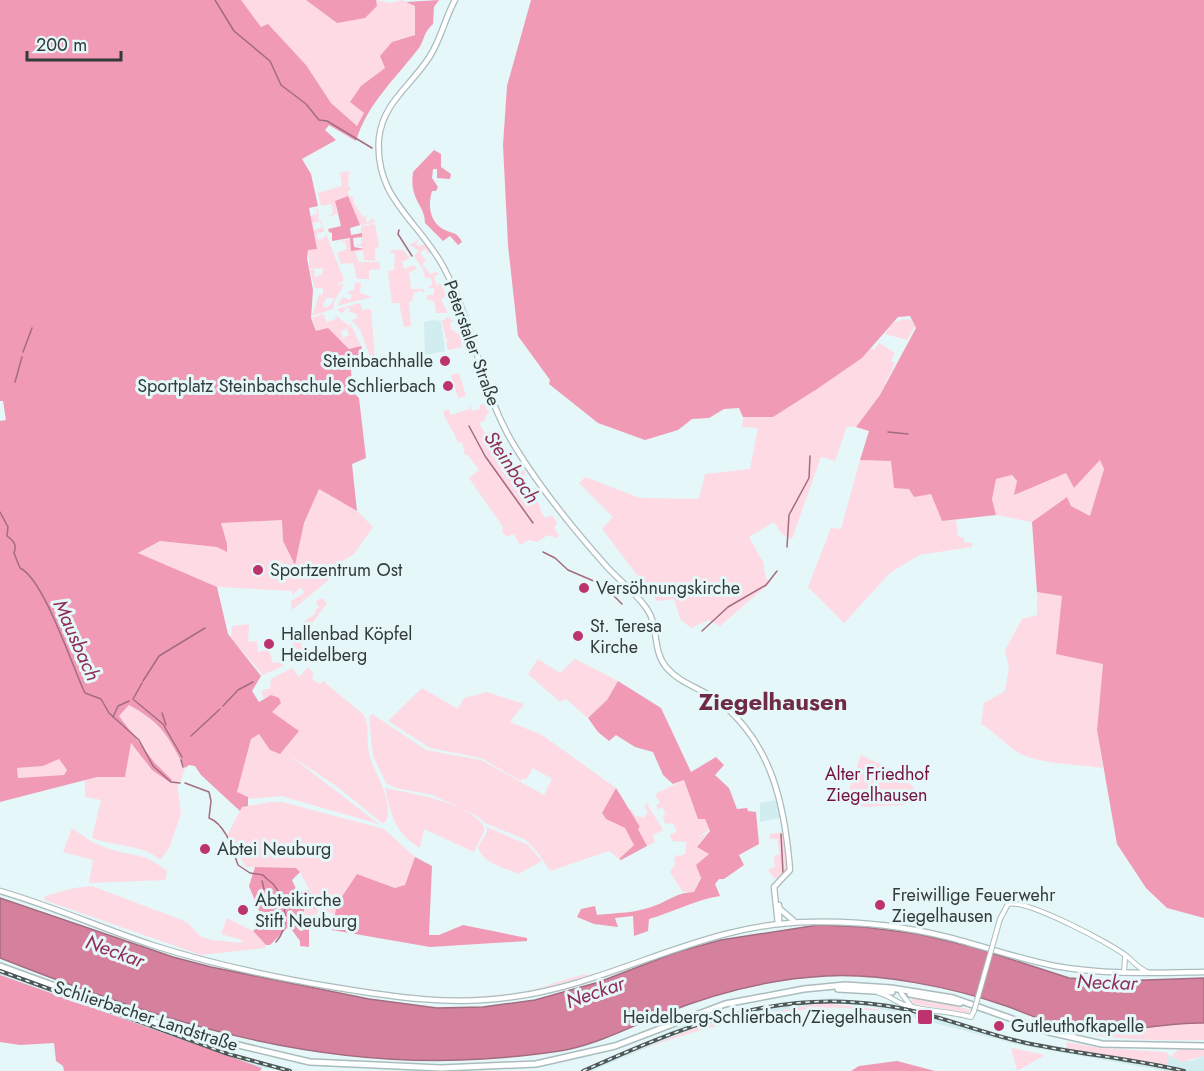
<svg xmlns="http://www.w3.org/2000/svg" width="1204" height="1071" viewBox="0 0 1204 1071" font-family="Jost,sans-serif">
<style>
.built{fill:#d1edf0}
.green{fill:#fedae4}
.forest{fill:#f09ab6;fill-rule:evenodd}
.water{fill:#d5819d;stroke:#a46c7f;stroke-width:1.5}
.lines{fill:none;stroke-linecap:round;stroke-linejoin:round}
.stream{stroke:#a46c7f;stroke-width:1.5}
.tertiary-casing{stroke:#aabcbd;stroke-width:6}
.secondary-casing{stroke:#aabcbd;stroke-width:7}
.primary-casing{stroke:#aabcbd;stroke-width:8}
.tertiary{stroke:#fff;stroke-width:4}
.secondary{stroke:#fff;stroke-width:4.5}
.primary{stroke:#fff;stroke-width:5}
.rail-casing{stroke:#4f5757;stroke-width:4}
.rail{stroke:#e5f7f8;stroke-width:1.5;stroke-dasharray:4.5;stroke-linecap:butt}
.tertiary-bridge-casing{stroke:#aabcbd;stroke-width:6;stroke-linecap:butt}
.tertiary-bridge{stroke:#fff;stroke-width:4}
.poi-dot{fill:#bc336e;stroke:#e5f7f8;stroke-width:2}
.labels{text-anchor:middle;stroke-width:6;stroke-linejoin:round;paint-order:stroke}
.street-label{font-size:18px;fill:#333a3a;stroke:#e5f7f8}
.poi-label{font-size:18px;fill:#333a3a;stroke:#e5f7f8;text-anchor:start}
.park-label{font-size:18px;fill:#751140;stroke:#e5f7f8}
.water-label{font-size:20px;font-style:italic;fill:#902d56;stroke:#e5f7f8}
.district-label{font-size:24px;font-weight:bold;fill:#6f2b45;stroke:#e5f7f8}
</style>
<rect width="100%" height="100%" fill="#e5f7f8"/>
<!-- built -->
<g class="built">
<path d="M433 320 441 321 445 351 425 355 424 322Z"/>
<path d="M777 800 781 818 760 822V803Z"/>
<path d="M0 969 226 1053 299 1071 262 1068 221 1054 0 975Z"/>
<path d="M835 998 883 1004 886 1002 1010 1038 1176 1067 1167 1064 1169 1055 1179 1061H1192L1204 1056V1071H1165L1064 1053 1019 1045 869 1006 824 1003 705 1024 591 1071H579L684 1025 710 1017 804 1000Z"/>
</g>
<!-- green -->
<g class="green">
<path d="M241 0H306L337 23 377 6 376 0 390 3 402 0 415 6V35L392 42 380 56 385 68 362 86 351 102 364 113 357 126 331 103 306 65 261 27Z"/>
<path d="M349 171 348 186 351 189 348 191 349 196 353 197 354 203 363 217 368 215 365 218 367 223 373 218 375 223 360 225 348 196 335 201 337 214 327 217 333 213 332 204 321 206 318 193 342 186 340 173Z"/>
<path d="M316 208 319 212 318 220H321L322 225 319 221 313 223 314 230 321 228V225L325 231 316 234 318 240 324 238 326 234 344 280 337 285 344 284 334 302V298H326L323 306 328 308 334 299 333 309 312 316 319 295 323 294V288H315L310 270H315L314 277 322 275 323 268 310 269 308 250 317 248 310 216 317 214Z"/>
<path d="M375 224 379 246 375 249V259L378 261 364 260 363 251 355 252 359 262H380V269L369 270V279H357L353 263 341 264 337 253 347 249 345 242H338L350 239 352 251 364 247 354 245 361 244V226Z"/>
<path d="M420 238 416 243 418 246 424 244 431 252 429 254 425 249 420 253 426 261 422 264 430 274 437 272 438 275 434 276 436 285 442 284 446 296 441 299 448 313H436L434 301 427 300V295H434V288H428L432 284 431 278H425L423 269 414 256 419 251 410 245Z"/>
<path d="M390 250H403L410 258 402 262 404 269 414 265 417 269 409 272 411 289H424V294L422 291 414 292 412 301 409 302 411 326 404 327 399 303H392L388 271 394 270 395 254 391 253Z"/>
<path d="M355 282 361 283 360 293 372 297 337 306 343 297 350 300 352 295 347 292 354 290Z"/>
<path d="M360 303 362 310 371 309 376 372 360 330 352 320 358 318 355 313 349 312 350 309 347 307 342 314 337 309Z"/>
<path d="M323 314 327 322 336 319 335 315 348 325 351 324 352 326 341 331 343 338 349 335 346 329 352 327 361 346 349 349C341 337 330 334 316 331L312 318Z"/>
<path d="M448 317 453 321 450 323 452 330 460 335 462 347 448 350 446 342 451 340H446L442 321Z"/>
<path d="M903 319 911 320 915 326 907 340 885 334 892 324Z"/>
<path d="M879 343 895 353 891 361 895 363 880 395 856 427 847 426 835 461 821 457 792 539 782 534 774 522 749 537 763 562 766 579 771 582 720 626 709 620 691 628 680 619 674 599 657 601 602 529 613 517 579 483 585 477 640 498 699 499 705 474 750 469 758 428 742 427 743 417H773L862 358 870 348 874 350Z"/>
<path d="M459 373 466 396 458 398 451 375Z"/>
<path d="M484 404 489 413 485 416 486 420 479 423 485 433 493 431 517 474 524 470 526 473 521 478 541 508 540 510 545 518 552 515 557 523 554 528 559 536 556 538 548 535 537 542 529 540 520 545 514 534 507 537 502 532 503 527 469 478 479 470 468 455H465L462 442 458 443C454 430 448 426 443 412L448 409 451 415 469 409 470 405 472 411 480 409V405Z"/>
<path d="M1100 459 1104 469 1090 516 1071 506 1067 497 1032 522 996 515 992 499 996 479 1011 475 1017 481 1015 495 1066 472 1074 488Z"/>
<path d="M860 460 891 461 914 496 931 494 942 521 956 520 958 536 964 538V542L972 543V547L919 555 890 573 844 623 808 587 831 528 841 529Z"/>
<path d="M319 489 357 511 373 527 354 554 331 568 336 574 292 610 291 601 304 593 301 587 292 595V591L217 587 137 554 160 541 217 547 227 544 220 523 282 520 283 541 295 564 304 523Z"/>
<path d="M1037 592 1062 596 1103 664 1097 730 1103 768C1078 764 1042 765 1019 753 1006 745 995 732 981 724L984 703 1005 691 1009 668 1005 650 1022 619 1037 615Z"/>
<path d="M322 598 327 603 302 637 301 657 295 660 291 652 295 635 305 630 302 623 316 613 315 611 319 607 316 602Z"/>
<path d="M249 624 248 642 257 641 258 652 269 650 273 663 283 662V666L263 675 231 638 232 626Z"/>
<path d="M538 659 560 673 575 659 618 681 607 700 588 718 566 699 560 702 528 674Z"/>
<path d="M308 667 314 674 312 679 320 684 323 681 364 715C370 728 366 740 369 753 374 774 394 799 386 822L382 823 335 785 288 754 379 824 281 796 247 799 237 792 251 739 259 734 265 743 271 712 281 703 271 695 263 699 262 690 270 689 271 679 292 668 299 677Z"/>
<path d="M422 688 458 709 464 698 487 692 524 704 510 722 542 735 616 788 602 813 606 819 625 828 634 845 619 859 609 851 550 871 539 854 526 840 485 823 479 817 433 795 396 788 386 783 373 756 369 718 372 714 426 750 481 760 544 795 552 779 533 768 526 780 523 778 521 781 481 758 430 748 388 721Z"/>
<path d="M129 705C163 725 167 735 185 768L181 781 177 782 181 814 169 848 160 860C143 844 115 847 92 838L101 800 85 797V780L97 777H125L131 743 152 770 172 780 154 762 119 716Z"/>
<path d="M861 755 899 773 919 793 905 789 903 805 864 807 848 802 847 797Z"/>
<path d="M59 759 67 770 65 775 18 778 17 768 43 766Z"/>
<path d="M684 780 698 819H705L709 830 690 842 672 841 670 835 677 831 673 823 665 824 663 816 666 814 662 807 658 809 656 805 660 803 655 794Z"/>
<path d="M385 788C410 793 474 803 485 829L474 852 424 829 420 848C395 833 391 815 385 788Z"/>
<path d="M271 802H282L384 829 415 857 405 885 396 888 357 874 337 904 335 915 319 908 313 925H309L304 919V902L317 904 300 872 296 868 246 867 227 836 242 807Z"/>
<path d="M647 804 663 830 653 835 655 842 647 846 638 829 640 827 629 810 631 809 636 817 640 816 643 818 648 813 644 806Z"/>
<path d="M487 827 528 845 542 861 518 874C504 867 483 864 478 847L487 832Z"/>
<path d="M72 828C84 837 95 845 110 849 138 858 141 851 167 871L165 880 89 883 93 860 63 852Z"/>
<path d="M784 832 788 870 776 880 768 870 775 866 774 856 780 854 777 839H770L769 834Z"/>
<path d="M707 833 697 846 709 854 694 892H683L670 872 676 863 674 861 676 855 680 856 685 854 686 843Z"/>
<path d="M92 886 187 922 200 936 211 940 241 943 242 940 221 934 227 918 253 931 266 945 265 948 201 955 44 900 45 896 74 888Z"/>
<path d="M593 974C531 994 470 1003 405 996 392 994 375 995 364 988 418 998 472 1001 526 991 548 987 571 975 593 974Z"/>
<path d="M914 998C935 1001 951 1005 971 1010L968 1013 914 1004 911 1000Z"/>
<path d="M823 1003 885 1010C865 1012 845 1006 825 1008 755 1013 689 1031 624 1056L705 1024Z"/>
<path d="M1035 1017C1097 1040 1141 1022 1204 1023V1040C1142 1041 1091 1040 1032 1020Z"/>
<path d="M1066 1042 1101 1048 1166 1052 1169 1055 1167 1065 1067 1049Z"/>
<path d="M1011 1048H1012L1045 1055 1017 1071Z"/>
<path d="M1180 1048 1204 1049V1056L1182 1062 1171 1056Z"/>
</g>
<!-- forest -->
<g class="forest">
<path d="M0 0H241L261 27 268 24 306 65 331 103 357 126 364 113 350 102 361 86 385 68 380 56 392 42 415 35V6L406 2 439 0 434 7 433 24C423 33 425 39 419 48 396 78 367 104 356 141L329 125 325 130 336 140 302 159 311 174 318 206 309 208 317 249 308 250 307 258 313 290 311 318 316 331 328 328 349 349 361 346 364 354 342 361 343 370 351 368 352 391 359 398 366 458 352 464 357 511 319 489 304 523 295 565 283 541 282 520 221 523 227 544V552L217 547 160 541 138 553 217 587 228 634 261 676 252 691 259 702 271 695 279 698 281 703 272 712 299 731 280 754 270 750 259 734 251 739 237 792 248 797V806L242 807 240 811 201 775 195 766 189 765 185 768C167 735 163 724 129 705L119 716 154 762 172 780 171 783 152 770 131 743 125 777H97L0 802V421L6 420 3 401H0ZM59 759 67 770 64 775 18 778 17 768 43 766Z"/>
<path d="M306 0H376L377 6 365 18 337 23Z"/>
<path d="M531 0H1204V918L1167 908 1146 888 1117 844 1097 730 1103 664 1056 654 1062 596 1037 592 1032 522 1067 497 1071 506 1090 516 1104 469 1100 460 1074 488 1066 473 1014 495 1017 481 1012 475 996 479 992 499 996 515 942 521 931 494 914 497 909 489 894 488 891 461 860 460 869 431 856 427 880 395 916 328 910 316 898 317 862 358 817 389 773 417H743L739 408 724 409 709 418 692 419 678 430 645 440 598 423 549 384 550 380 518 336 508 245 503 145 507 86Z"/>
<path d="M434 150 441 154V167L451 174 450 179 437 178V169H433L432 178 438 187 436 191H432C428 204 429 221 443 229 451 234 457 231 462 242L458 245 450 236 443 241 425 223C425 204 409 201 413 172Z"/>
<path d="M348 196 360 225 350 228 351 235 362 233V237L353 238 354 247 364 249 351 251 350 238 332 241V233L329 232 328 229 341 226 335 201Z"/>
<path d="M618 681 661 708 691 772 716 757 724 765 715 775 729 788 737 809 747 808 748 811 756 812 759 844 739 855 744 865 724 879H719L715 884 720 896C695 900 673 912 649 919L648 931 634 936 633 916 615 918 618 927 594 924 577 917 581 909 595 906 597 915C616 913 636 913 654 906 668 901 678 892 694 892L701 878 696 865 709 854 697 847 710 831 705 819H698L684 780 673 784 663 775 653 752 635 747 616 735 609 741 598 732 588 718 607 700Z"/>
<path d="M616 788 640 827 638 829 647 846 621 860 619 859 634 845 625 828 606 819 602 813Z"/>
<path d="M415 857 432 866 429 935H439L463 925 527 938V941L430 947 332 930 337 904 357 874 395 888 405 885Z"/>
<path d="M255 867 296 868 300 872 292 880 298 893 308 890 317 904 315 909 304 902V919L309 925V947L300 946V941L289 926 270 945H266L253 931 264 923 249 886Z"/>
<path d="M0 975 262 1068 260 1071H64L63 1066 56 1061 54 1043 20 1045 0 1042Z"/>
<path d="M897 1061 935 1071H851L859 1066Z"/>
</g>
<!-- water -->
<path class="water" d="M0 898 173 957 211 967 369 999 437 1008 483 1007 535 1000 599 982 677 952 721 940 818 925 864 927 918 934 973 947 1069 978 1118 981 1204 978V1023C1161 1022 1117 1036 1074 1029 1049 1025 1027 1013 1003 1005 951 987 880 973 826 976 770 979 715 993 663 1014 632 1026 602 1042 570 1049 541 1055 512 1057 483 1059 313 1070 156 1020 0 958Z"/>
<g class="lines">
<!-- stream -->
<g class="stream">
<path d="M215 0 234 31 270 61 281 85 306 104 319 120 327 121 372 148"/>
<path d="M399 230 398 234 412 256"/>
<path d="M23 352 32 328"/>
<path d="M15 382 22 357"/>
<path d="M469 426 485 456 533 523"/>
<path d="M888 432 908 434"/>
<path d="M0 512 8 527 7 536C14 541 17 545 14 553L20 568C44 579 72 666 85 693L101 699 109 713 139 740 153 766 171 782 180 783"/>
<path d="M787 547 789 515 809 478 810 456"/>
<path d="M543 552 555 558 568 570 603 585 622 604"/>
<path d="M702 631 728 607 766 585 777 571"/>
<path d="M143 681 159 656 205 628"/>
<path d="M133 699 142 683"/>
<path d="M134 700 163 724 182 757"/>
<path d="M223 706 238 690 253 682"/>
<path d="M162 713 166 725"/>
<path d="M113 717 118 706 129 701"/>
<path d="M191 736 220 709"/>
<path d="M181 760 183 767"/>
<path d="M185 783 209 792 211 801 209 818C227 825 233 852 238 865L250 873 263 875C266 879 270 881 273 884 287 900 290 926 276 942"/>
<path d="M781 834 783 873"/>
<path d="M262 881 264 889"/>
</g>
<!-- tertiary casing -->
<g class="tertiary-casing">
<g id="tertiary">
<path d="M1000 919 1008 904C1026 899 1113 944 1129 958 1135 964 1139 968 1147 972"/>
<path d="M1124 973 1125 957"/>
<path d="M879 993C889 995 895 1002 905 1005 927 1012 950 1011 971 1017L974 1011"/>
<path d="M901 993 911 1006"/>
</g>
</g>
<!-- secondary casing -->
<g class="secondary-casing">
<g id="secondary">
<path d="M455 0C445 18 441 39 430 56 412 85 383 102 379 138 374 199 419 220 444 268 475 326 481 394 517 450 543 492 575 531 608 568 621 582 637 594 647 609 659 626 652 650 666 667 681 685 705 689 722 704 773 746 785 808 790 870L774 887 778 924"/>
<path d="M0 891C52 906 101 928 152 945 212 964 272 977 333 987 393 997 452 1006 512 997 617 983 701 923 812 922 858 921 903 926 947 937 983 946 1019 959 1055 966 1104 975 1154 973 1204 972"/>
<path d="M780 909 794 921"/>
<path d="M779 923V905"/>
</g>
</g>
<!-- primary casing -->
<g class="primary-casing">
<g id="primary">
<path d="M0 966 179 1031 310 1062 441 1068 536 1064 615 1046 725 1004 804 989 845 985 891 988 953 998 1049 1032 1102 1044 1204 1046"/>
<path d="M838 989 892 992"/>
<path d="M910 994 960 1003"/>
</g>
</g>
<!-- tertiary -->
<use href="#tertiary" class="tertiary"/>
<!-- secondary -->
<use href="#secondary" class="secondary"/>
<!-- primary -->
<use href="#primary" class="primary"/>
<!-- rail casing -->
<g class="rail-casing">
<g id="rail">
<path d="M0 971 228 1054 290 1071"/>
<path d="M583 1071C680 1028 771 989 881 1005 928 1011 975 1031 1022 1042 1075 1054 1130 1058 1184 1071"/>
</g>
</g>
<!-- rail -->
<use href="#rail" class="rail"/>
<!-- tertiary-bridge casing -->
<g class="tertiary-bridge-casing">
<path id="tertiary-bridge" d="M974 1011 1000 919"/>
</g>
<!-- tertiary-bridge -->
<use href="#tertiary-bridge" class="tertiary-bridge"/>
</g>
<!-- markers -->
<g class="poi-dot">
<circle cx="445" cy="361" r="6"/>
<circle cx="448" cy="386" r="6"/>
<circle cx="258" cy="570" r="6"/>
<circle cx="584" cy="588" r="6"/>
<circle cx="578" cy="636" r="6"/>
<circle cx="269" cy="644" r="6"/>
<circle cx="205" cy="849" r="6"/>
<circle cx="880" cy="905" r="6"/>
<circle cx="243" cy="910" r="6"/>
<rect x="917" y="1009" width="16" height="16" rx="3"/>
<circle cx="999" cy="1026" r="6"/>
</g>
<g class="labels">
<!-- street labels -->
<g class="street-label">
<text transform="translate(472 343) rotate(70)" y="6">Peterstaler Straße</text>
<text transform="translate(146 1016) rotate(18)" y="6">Schlierbacher Landstraße</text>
</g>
<!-- poi labels -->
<g class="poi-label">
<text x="433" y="367" text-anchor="end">Steinbachhalle</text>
<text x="436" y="392" text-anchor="end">Sportplatz Steinbachschule Schlierbach</text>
<text x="270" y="576">Sportzentrum Ost</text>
<text x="596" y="594">Versöhnungskirche</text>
<text x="590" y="632">St. Teresa<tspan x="590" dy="21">Kirche</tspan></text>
<text x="281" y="640">Hallenbad Köpfel<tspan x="281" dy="21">Heidelberg</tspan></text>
<text x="217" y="855">Abtei Neuburg</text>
<text x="892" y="901">Freiwillige Feuerwehr<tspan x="892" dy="21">Ziegelhausen</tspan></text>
<text x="255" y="906">Abteikirche<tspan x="255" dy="21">Stift Neuburg</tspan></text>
<text x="912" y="1023" text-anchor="end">Heidelberg-Schlierbach/Ziegelhausen</text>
<text x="1011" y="1032">Gutleuthofkapelle</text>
</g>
<!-- park labels -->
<g class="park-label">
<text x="877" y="780">Alter Friedhof<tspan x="877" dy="21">Ziegelhausen</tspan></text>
</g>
<!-- water labels -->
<g class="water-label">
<text transform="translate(512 467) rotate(56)" y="7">Steinbach</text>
<text transform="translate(77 640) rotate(66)" y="7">Mausbach</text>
<text transform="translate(115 951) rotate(20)" y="7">Neckar</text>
<text transform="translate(1107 982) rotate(2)" y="7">Neckar</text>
<text transform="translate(595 992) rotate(-19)" y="7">Neckar</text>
</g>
<!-- district labels -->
<g class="district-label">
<text x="773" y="710">Ziegelhausen</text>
</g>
</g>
<!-- scale -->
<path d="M27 51v9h94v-9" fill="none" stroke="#333a3a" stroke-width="3"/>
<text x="36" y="51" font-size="18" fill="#333a3a" stroke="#e5f7f8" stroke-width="4.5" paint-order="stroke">200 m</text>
</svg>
